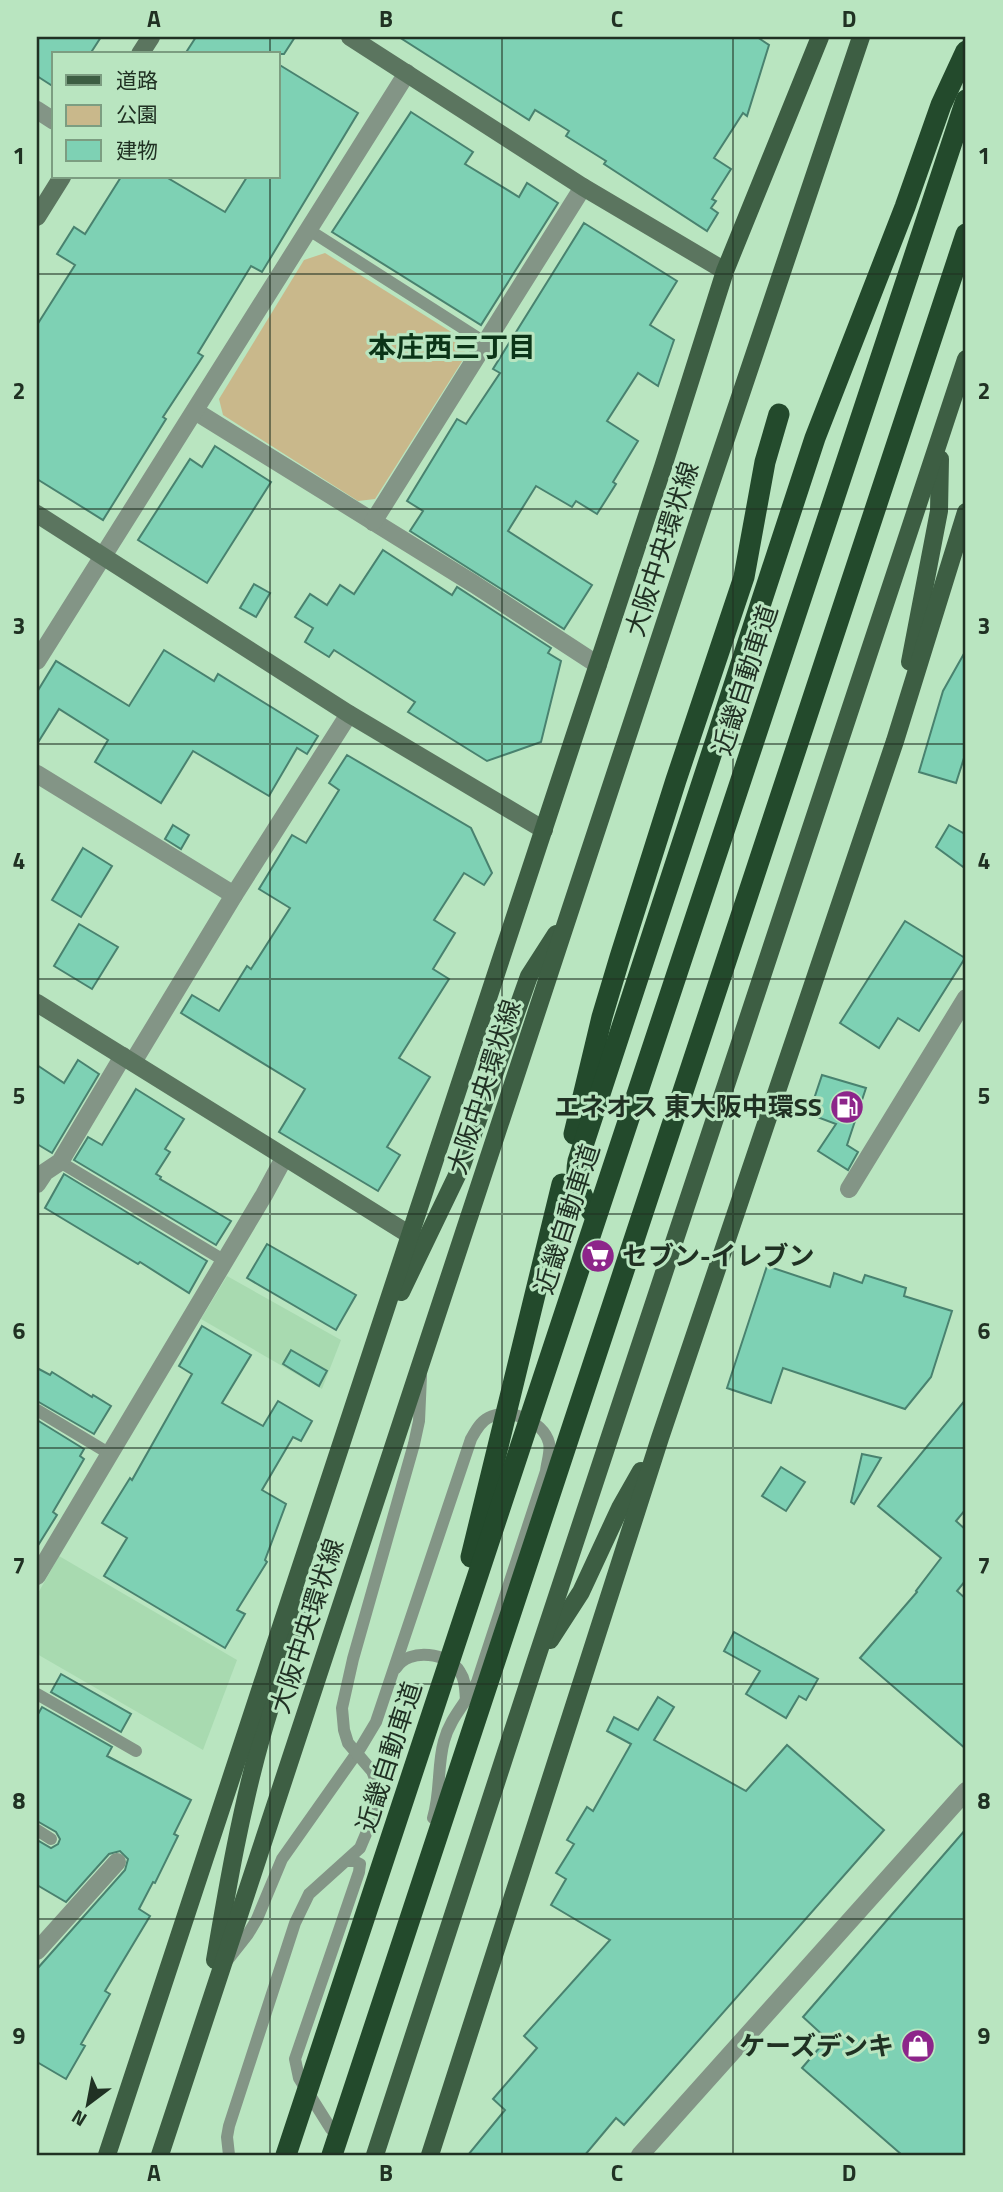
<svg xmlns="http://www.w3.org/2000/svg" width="1003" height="2192" viewBox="0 0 1003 2192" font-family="'Titillium Web','Noto Sans JP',sans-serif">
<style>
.built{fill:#a8dab0}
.green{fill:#c9b88b}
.building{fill:#7ed1b4;stroke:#49826f;stroke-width:2}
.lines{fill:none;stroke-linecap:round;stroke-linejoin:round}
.lane{stroke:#839586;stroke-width:12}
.street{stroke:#839586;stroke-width:18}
.secondary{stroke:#5b755f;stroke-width:18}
.primary{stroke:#3d5e43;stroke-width:18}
.highway{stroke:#234a2c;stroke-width:21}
.highway-bridge{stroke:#234a2c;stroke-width:21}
.grid{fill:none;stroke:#203123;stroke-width:2;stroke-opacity:0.55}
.labels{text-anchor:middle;stroke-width:6;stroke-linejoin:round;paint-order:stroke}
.street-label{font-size:26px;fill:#203123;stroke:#b9e5c0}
.poi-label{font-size:26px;font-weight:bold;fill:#203123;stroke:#b9e5c0;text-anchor:end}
.neighbourhood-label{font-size:28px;font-weight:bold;fill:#0b3417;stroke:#b9e5c0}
.neatline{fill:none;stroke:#203123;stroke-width:2.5}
.grid-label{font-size:23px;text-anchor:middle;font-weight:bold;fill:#203123}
</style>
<rect width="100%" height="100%" fill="#b9e5c0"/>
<!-- built -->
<g class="built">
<path d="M227 1276 341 1340 322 1389 201 1319Z"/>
<path d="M59 1556 237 1660 203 1750 37 1654V1595Z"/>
</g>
<!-- green -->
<path class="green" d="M325 253 461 338 466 355 375 499 358 501 223 415 219 399 304 260Z"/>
<!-- building -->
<g class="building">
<path d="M37 37H101L90 54H54V87L37 76Z"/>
<path d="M196 37H295L284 54H185Z"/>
<path d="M399 37H757L769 45 747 116 743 113 714 158 731 169 712 199 716 201 711 208 718 213 707 231 604 164 606 161 566 136 569 131 535 110 529 120Z"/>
<path d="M278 64 358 113 262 272 251 266 198 353 203 356 163 417 166 419 103 520 37 479V325L75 265 57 254 74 227 85 234 121 177H166L225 212 247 177H278Z"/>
<path d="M411 112 473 152 465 164 519 197 527 183 558 203 481 325 332 232Z"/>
<path d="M584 223 677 281 650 325 674 340 658 386 638 373 607 421 638 441 613 482 616 484 597 514 576 501 572 507 536 486 508 531 592 585 564 629 410 531 423 511 407 501 457 419 466 424 500 373 493 369Z"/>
<path d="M215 446 271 482 207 583 138 540 190 459 202 467Z"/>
<path d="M383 550 452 595 457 587 551 648 548 653 561 661 541 742 487 761 408 712 415 702 334 650 329 657 305 642 313 628 295 617 310 594 327 605 340 585 354 594Z"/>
<path d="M254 584 270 593 256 617 240 608Z"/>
<path d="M164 650 214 681 218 674 318 736 307 754 297 748 269 796 193 751 161 803 95 762 108 740 59 709 37 744V692L56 661 129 706Z"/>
<path d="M966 650V759L964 758 956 783 919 772 943 691Z"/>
<path d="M347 755 471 828 492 873 484 885 464 873 434 920 455 933 433 969 449 979 399 1058 430 1077 387 1147 400 1155 378 1191 279 1132 305 1089 181 1013 192 995 219 1011 247 966 251 969 290 908 259 889 292 835 306 843 339 790 329 783Z"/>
<path d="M173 825 189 835 181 849 165 839Z"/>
<path d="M949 825 963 833 966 828V869L936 847Z"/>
<path d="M83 848 112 866 81 917 52 900Z"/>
<path d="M905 921 965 958 919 1031 898 1018 879 1048 840 1023Z"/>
<path d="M79 924 118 947 92 989 54 966Z"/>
<path d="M78 1060 99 1074 52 1153 37 1144V1065L64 1083Z"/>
<path d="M822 1075 866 1088 847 1145 858 1152 848 1170 818 1151 836 1124 809 1114Z"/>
<path d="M136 1089 184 1119 165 1149 170 1152 156 1174 161 1177 160 1179 231 1221 216 1245 74 1160 88 1137 102 1145Z"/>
<path d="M64 1174 207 1261 189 1293 140 1262 138 1264 45 1208Z"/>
<path d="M267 1244 356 1295 336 1330 247 1278Z"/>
<path d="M767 1266 830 1287 834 1273 862 1283 865 1275 906 1288 904 1296 952 1311 931 1377 905 1409 783 1368 771 1403 727 1388Z"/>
<path d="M202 1326 251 1355 222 1403 263 1426 278 1401 312 1421 301 1441 293 1437 262 1490 286 1504 265 1560 267 1562 237 1610 245 1614 225 1648 104 1576 127 1538 102 1523 130 1478 132 1480 192 1374 179 1366Z"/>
<path d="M291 1350 327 1371 319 1386 283 1364Z"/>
<path d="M37 1368 50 1375 52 1372 92 1397 93 1395 111 1406 94 1434 37 1401Z"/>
<path d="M966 1399V1509L956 1521 966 1530V1580L957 1591 966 1599V1749L860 1658 917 1592 916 1591 941 1558 878 1506Z"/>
<path d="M37 1420 84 1449 80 1456 84 1459 53 1512 57 1515 37 1547Z"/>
<path d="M862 1454 881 1458 854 1504 851 1502Z"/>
<path d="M781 1467 805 1482 786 1511 762 1496Z"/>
<path d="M734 1632 818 1679 806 1700 799 1696 786 1718 746 1694 760 1671 724 1651Z"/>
<path d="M61 1674 131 1714 121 1732 51 1692Z"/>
<path d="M658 1697 674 1707 654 1740 746 1791 787 1745 884 1830 624 2125 616 2118 585 2155H468L505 2110 493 2099 537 2048 524 2036 610 1940 551 1905 566 1879 556 1873 574 1844 567 1840 587 1807 593 1811 631 1744 607 1731 614 1717 638 1730Z"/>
<path d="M42 1707 112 1747 107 1756 191 1800 174 1834 178 1836 155 1883 153 1882 139 1909 150 1916 105 1991 110 1994 81 2044 85 2046 66 2079 37 2062V1969L125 1870 128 1859 120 1851 109 1854 66 1902 37 1885V1840L51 1848 58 1844 60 1839 56 1832 37 1821V1716Z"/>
<path d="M966 1829V2155H902L802 2068 827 2039 803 2017Z"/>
</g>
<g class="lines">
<!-- lane -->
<g class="lane">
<path d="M309 230 486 343"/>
<path d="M60 1162 225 1261"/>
<path d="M37 1410 110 1454"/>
<path d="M396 1668C409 1647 449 1653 460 1672 466 1681 465 1690 466 1700"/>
<path d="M37 1694 136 1751"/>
<path d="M37 1830 51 1839"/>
<path d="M226 1962 248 1934 257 1919 282 1859 361 1747 376 1722 471 1439C475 1432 480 1422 488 1418 508 1407 543 1420 549 1443 551 1451 547 1462 546 1471L477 1682C466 1703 450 1718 444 1741 437 1766 441 1792 433 1818"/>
<path d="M331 2129 299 2078 295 2059 359 1872 360 1864 354 1861H348"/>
<path d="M229 2155 227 2137 229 2126 295 1923 309 1894 360 1848 379 1803 381 1793 372 1771 348 1743 344 1730 342 1708 353 1659 414 1444 419 1421 421 1376"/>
</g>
<!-- street -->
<g class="street">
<path d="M37 110 54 121"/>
<path d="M195 411 474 584 598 665"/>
<path d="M373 522 583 187"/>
<path d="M37 661 407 73"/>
<path d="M37 774 234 895"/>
<path d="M133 1062 234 895 349 714"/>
<path d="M37 1184 45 1172 60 1162 123 1056"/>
<path d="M849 1189 966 998"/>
<path d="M37 1576 264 1195 284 1158"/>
<path d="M37 1951 117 1862"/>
<path d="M640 2155 966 1791"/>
</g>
<!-- secondary -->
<g class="secondary">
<path d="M350 37 583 187 725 271"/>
<path d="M140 54 151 37"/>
<path d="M37 217 62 177"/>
<path d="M37 514 349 714 544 830"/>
<path d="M37 1003 410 1235"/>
</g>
<!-- primary -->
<g class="primary">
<path d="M910 662 939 511 940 459"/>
<path d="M401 1292 462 1165 529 976 556 934"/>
<path d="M550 1640 581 1592 620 1508 641 1471"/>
<path d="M215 1960C228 1884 241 1809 262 1735 275 1688 293 1644 300 1596"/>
<path d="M107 2155 663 467 725 271 820 37"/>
<path d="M160 2155 707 495 861 37"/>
<path d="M375 2155 536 1660 966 359"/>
<path d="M430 2155 660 1438 895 741 966 512"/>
</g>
<!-- highway -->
<g class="highway">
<path d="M574 1134 602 1017 620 957 676 780 744 577 765 462 779 414"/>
<path d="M596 1216C582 1202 574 1181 578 1161L815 438 905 207 941 105 966 51"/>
<path d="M332 2155 966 234"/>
</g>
<!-- highway-bridge -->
<g class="highway-bridge">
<path d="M471 1557 562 1184"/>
<path d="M286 2155 966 100"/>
</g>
</g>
<!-- grid -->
<path class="grid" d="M270 37V54M502 37V2155M733 37V2155M270 177V2155M37 274H966M37 509H966M37 744H966M37 979H966M37 1214H966M37 1448H966M37 1684H966M37 1919H966"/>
<!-- icons -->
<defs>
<g id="fuel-disc" transform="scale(1.75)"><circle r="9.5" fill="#8d258a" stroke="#b9e5c0"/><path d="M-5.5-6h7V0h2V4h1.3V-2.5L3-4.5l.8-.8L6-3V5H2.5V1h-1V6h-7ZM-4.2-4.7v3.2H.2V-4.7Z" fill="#fff"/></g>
<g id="supermarket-disc" transform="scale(1.75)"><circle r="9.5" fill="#8d258a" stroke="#b9e5c0"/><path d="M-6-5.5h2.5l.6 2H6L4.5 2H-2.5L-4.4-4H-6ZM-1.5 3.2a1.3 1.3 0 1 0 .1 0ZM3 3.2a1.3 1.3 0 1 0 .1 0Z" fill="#fff"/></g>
<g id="shop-disc" transform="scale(1.75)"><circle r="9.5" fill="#8d258a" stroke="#b9e5c0"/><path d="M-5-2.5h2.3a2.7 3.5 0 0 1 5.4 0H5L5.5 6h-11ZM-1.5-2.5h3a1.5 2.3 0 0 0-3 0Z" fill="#fff"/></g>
</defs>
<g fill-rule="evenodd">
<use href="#fuel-disc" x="847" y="1107"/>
<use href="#supermarket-disc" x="598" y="1256"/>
<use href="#shop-disc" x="918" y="2046"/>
</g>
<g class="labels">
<!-- street labels -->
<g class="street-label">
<text transform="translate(662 549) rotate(-72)" y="9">大阪中央環状線</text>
<text transform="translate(745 680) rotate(-72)" y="9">近畿自動車道</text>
<text transform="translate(484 1087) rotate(-72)" y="9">大阪中央環状線</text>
<text transform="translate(567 1219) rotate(-72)" y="9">近畿自動車道</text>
<text transform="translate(307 1626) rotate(-72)" y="9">大阪中央環状線</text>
<text transform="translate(389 1757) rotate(-72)" y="9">近畿自動車道</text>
</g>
<!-- poi labels -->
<g class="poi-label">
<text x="822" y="1116">エネオス 東大阪中環SS</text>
<text x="622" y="1265" text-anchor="start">セブン-イレブン</text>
<text x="894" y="2055">ケーズデンキ</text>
</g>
<!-- neighbourhood labels -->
<g class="neighbourhood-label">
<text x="452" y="357">本庄西三丁目</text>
</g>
</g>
<!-- border -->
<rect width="1003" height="2192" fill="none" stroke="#b9e5c0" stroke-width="77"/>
<!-- legend -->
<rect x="52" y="52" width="228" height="126" fill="#b9e5c0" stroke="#7c9d81" stroke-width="2"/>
<rect x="66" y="75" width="35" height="10" fill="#3d5e43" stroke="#7c9d81" stroke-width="2"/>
<text x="116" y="88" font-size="21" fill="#203123">道路</text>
<rect x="66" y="105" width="35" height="21" fill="#c9b88b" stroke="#7c9d81" stroke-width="2"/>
<text x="116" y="122" font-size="21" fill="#203123">公園</text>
<rect x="66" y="140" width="35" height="21" fill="#7ed1b4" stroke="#7c9d81" stroke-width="2"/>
<text x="116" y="158" font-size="21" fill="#203123">建物</text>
<!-- north arrow -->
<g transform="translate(88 2104) rotate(212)" stroke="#b9e5c0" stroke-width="5" paint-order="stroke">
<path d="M0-5L12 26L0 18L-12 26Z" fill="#203123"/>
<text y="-10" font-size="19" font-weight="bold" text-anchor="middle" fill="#203123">N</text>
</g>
<rect x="38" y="38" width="926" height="2116" class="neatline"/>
<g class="grid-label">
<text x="154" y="27">A</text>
<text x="386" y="27">B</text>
<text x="617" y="27">C</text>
<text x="849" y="27">D</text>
<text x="19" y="164">1</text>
<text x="984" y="164">1</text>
<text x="19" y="399">2</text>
<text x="984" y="399">2</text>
<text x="19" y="634">3</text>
<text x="984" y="634">3</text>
<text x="19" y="869">4</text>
<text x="984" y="869">4</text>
<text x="19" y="1104">5</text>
<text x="984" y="1104">5</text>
<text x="19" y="1339">6</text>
<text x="984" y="1339">6</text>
<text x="19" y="1574">7</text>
<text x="984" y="1574">7</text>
<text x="19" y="1809">8</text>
<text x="984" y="1809">8</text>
<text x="19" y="2044">9</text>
<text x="984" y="2044">9</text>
<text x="154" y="2181">A</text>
<text x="386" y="2181">B</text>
<text x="617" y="2181">C</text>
<text x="849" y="2181">D</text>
</g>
</svg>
